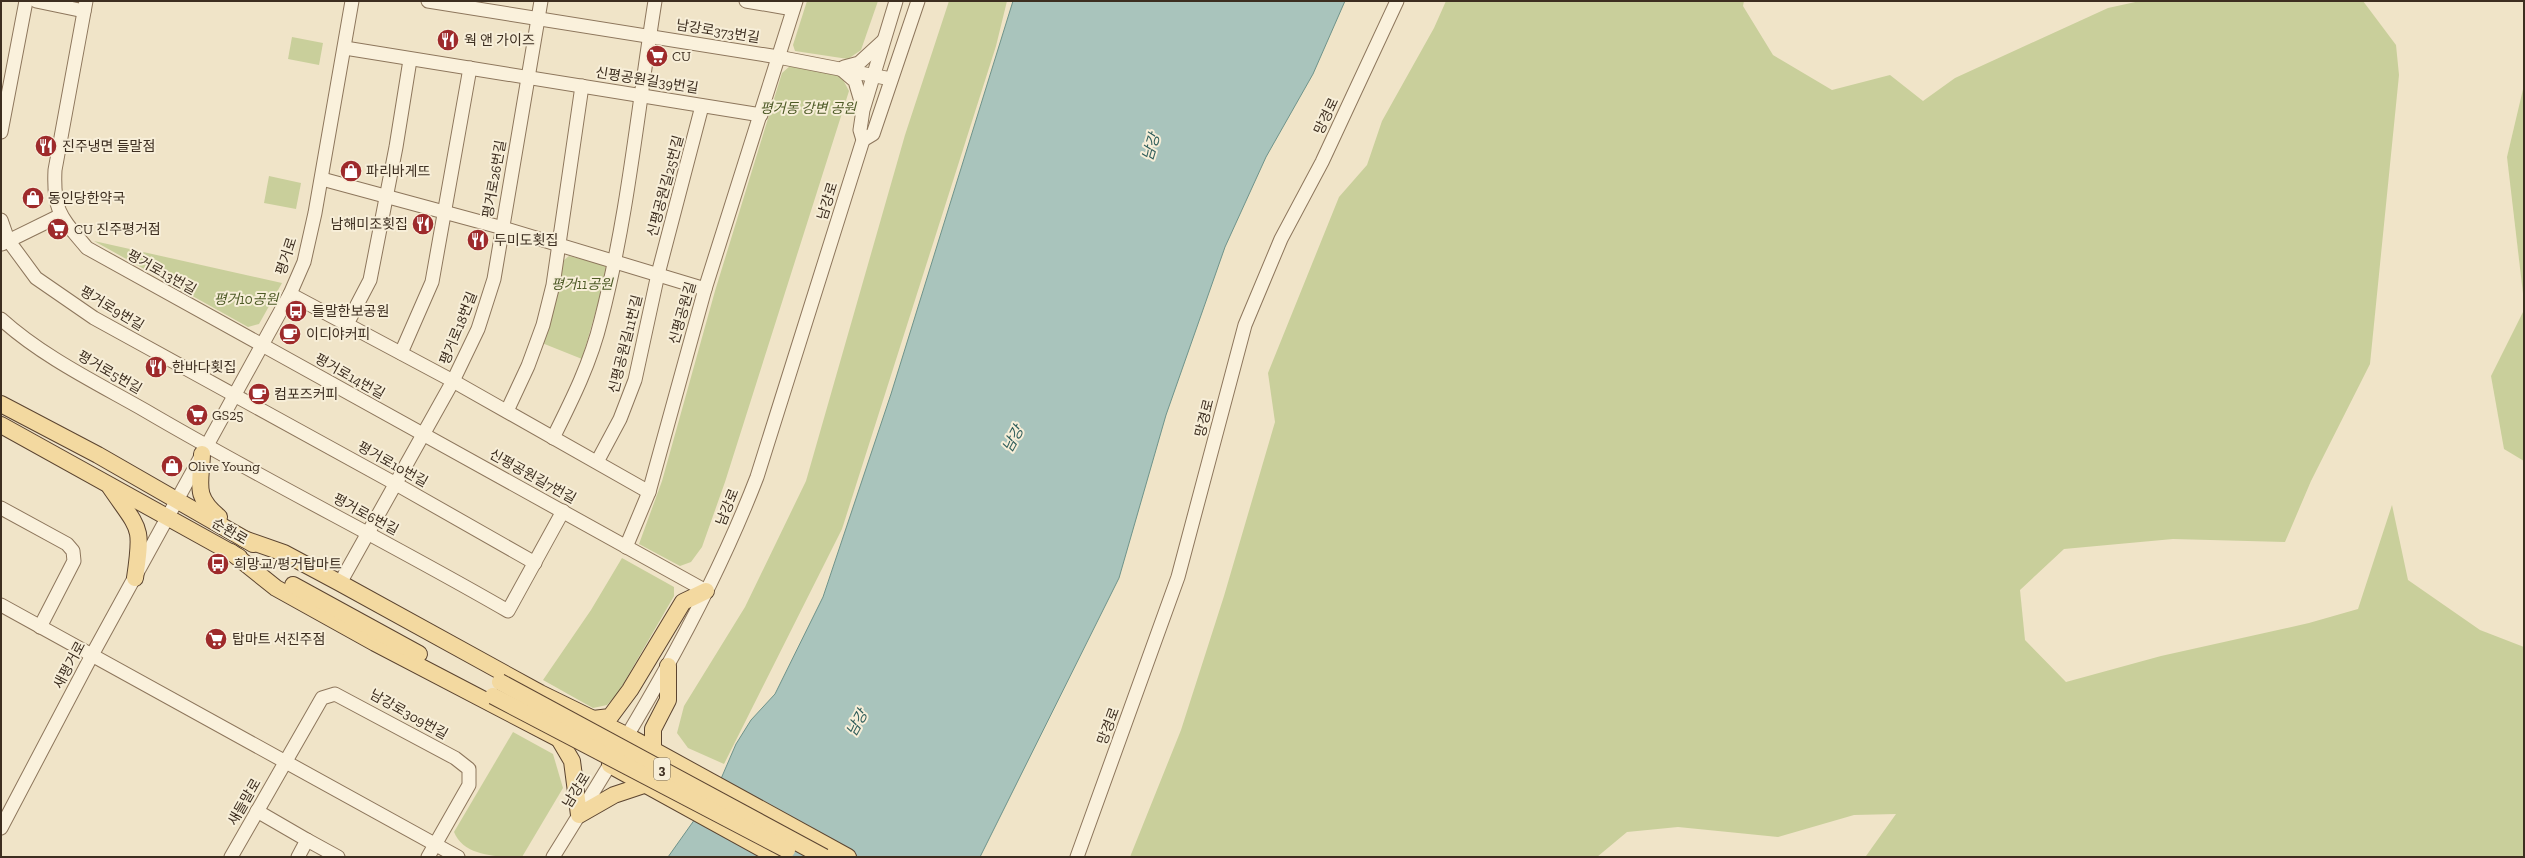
<svg xmlns="http://www.w3.org/2000/svg" width="2525" height="858" viewBox="0 0 2525 858" font-family="'Zilla Slab','Noto Sans KR',serif">
<style>
.green{fill:#c9cf9b}
.water{fill:#a9c4bc;stroke:#6f938a}
.lines{fill:none;stroke-linecap:round;stroke-linejoin:round}
.minor-casing{stroke:#8d765c;stroke-width:15}
.major-casing{stroke:#5b4430;stroke-width:18}
.minor{stroke:#faf1dc;stroke-width:13}
.major{stroke:#f3d9a0;stroke-width:16}
.major-bridge-casing{stroke:#5b4430;stroke-width:18;stroke-linecap:butt}
.major-bridge{stroke:#f3d9a0;stroke-width:16}
.labels{text-anchor:middle;stroke-width:4;stroke-linejoin:round;paint-order:stroke}
.shield{fill:#f7eed8;stroke:#756857;stroke-width:1}
.shield-label{font-size:13px;font-weight:bold;fill:#3d2e20}
.street-label{font-size:14px;fill:#3d2e20;stroke:#f7eed8}
.poi-label{font-size:14px;fill:#3d2e20;stroke:#f7eed8;text-anchor:start}
.park-label{font-size:14px;font-style:italic;fill:#4d5a26;stroke:#f7eed8}
.water-label{font-size:15px;font-style:italic;fill:#2f5d5a;stroke:#f7eed8}
</style>
<rect width="100%" height="100%" fill="#f0e4c8"/>
<!-- green -->
<g class="green">
<path d="M807 1H878L861 50 848 59 795 51 793 45Z"/>
<path d="M949 1H1007L996 46 842 529 724 764 688 748 677 733 684 706 745 607 806 481 905 135Z"/>
<path d="M1446 1H1744L1743 6 1773 55 1832 90 1890 75 1923 101 1955 78 2108 8 2140 1H2363L2396 45 2399 75 2370 364 2311 481 2285 542 2173 539 2064 549 2020 590 2025 640 2066 682 2161 656 2309 623 2358 609 2392 505 2408 580 2480 630 2524 647V857H1863L1866 856 1896 814 1854 815 1778 837 1678 827 1627 832 1597 857H1130L1181 730 1224 596 1275 422 1268 373 1339 197 1367 165 1382 121 1434 28Z"/>
<path d="M292 37 323 43 319 65 288 59Z"/>
<path d="M790 66 841 76 849 91 725 482 702 547 691 562 680 566 639 544 662 481 715 291 782 73Z"/>
<path d="M2524 85V302L2507 157Z"/>
<path d="M269 176 301 183 296 209 264 203Z"/>
<path d="M94 241 282 283 259 324 248 327Z"/>
<path d="M569 256 605 265 607 272 582 359 542 343 554 305 564 260Z"/>
<path d="M2524 310V461L2504 449 2491 376Z"/>
<path d="M622 558 674 587V596L618 693 607 705 593 708 543 680 591 610Z"/>
<path d="M513 732 553 754 563 788 522 857C499 857 464 857 454 832Z"/>
</g>
<!-- water -->
<path class="water" d="M1013 1H1345L1313 74 1266 157 1225 247 1166 415 1119 578 980 857H668L717 788 736 744 751 720 775 694 823 597 891 394Z"/>
<g class="lines">
<!-- minor casing -->
<g class="minor-casing">
<g id="minor">
<path d="M36 1 84 11"/>
<path d="M86 1 55 170C53 212 61 217 87 248L706 591"/>
<path d="M428 1 778 57 891 79"/>
<path d="M746 1 793 9"/>
<path d="M345 48 761 115"/>
<path d="M844 67 859 63 883 41"/>
<path d="M841 69 855 81 863 108"/>
<path d="M1 132 26 1"/>
<path d="M863 140 873 134 918 1"/>
<path d="M322 179 503 228 705 289"/>
<path d="M1 220 8 240 36 278 94 318 396 484 535 563"/>
<path d="M2 244 59 216"/>
<path d="M290 294 453 381 649 492"/>
<path d="M1 319C43 357 97 383 146 411 265 481 389 542 508 611L563 511"/>
<path d="M347 324 370 280 396 147 410 60"/>
<path d="M401 353 432 282 470 68"/>
<path d="M507 411 528 366 543 325 553 285 582 86"/>
<path d="M553 438C572 400 591 362 601 320 628 216 638 107 655 1"/>
<path d="M597 462 620 419 635 380 658 274 702 106"/>
<path d="M1 508 67 544 73 551 74 561 40 627"/>
<path d="M626 547 649 492 705 289 796 1"/>
<path d="M340 583 453 381 478 329 494 279 541 1"/>
<path d="M1 605 458 857"/>
<path d="M257 811 307 840 298 857"/>
<path d="M1 828 92 655 290 294 304 262 315 213 352 1"/>
<path d="M307 840 338 857"/>
<path d="M231 857 322 698 335 694 455 758 469 769V785L428 857"/>
<path d="M553 857C629 735 705 612 757 477L863 140 860 130 863 110 896 1"/>
<path d="M1077 857 1178 577 1245 325 1281 239 1322 162 1397 1"/>
</g>
</g>
<!-- major casing -->
<g class="major-casing">
<g id="major">
<path d="M1 404 98 455 253 544"/>
<path d="M1 425 239 557"/>
<path d="M202 454C201 484 193 496 219 517"/>
<path d="M110 487C140 531 143 524 135 578"/>
<path d="M244 539 284 553 340 583 540 693 626 735 848 857"/>
<path d="M231 552 276 588 375 643 559 739"/>
<path d="M293 585 419 654"/>
<path d="M593 719 610 717 630 690 683 602 706 591"/>
<path d="M559 739 572 761 579 815 614 795 644 785"/>
<path d="M653 751V729L668 700V666"/>
<path d="M610 765 777 857"/>
</g>
</g>
<!-- minor -->
<use href="#minor" class="minor"/>
<!-- major -->
<use href="#major" class="major"/>
<!-- major-bridge casing -->
<g class="major-bridge-casing">
<g id="major-bridge">
<path d="M500 682 824 857"/>
<path d="M493 696 787 850"/>
</g>
</g>
<!-- major-bridge -->
<use href="#major-bridge" class="major-bridge"/>
</g>
<!-- icons -->
<defs>
<g id="restaurant-disc" transform="scale(1.15)"><circle r="9.5" fill="#9e2a2b" stroke="#f7eed8"/><path d="M-5-6h1v4h1v-4h1v4h1v-4h1v5L-1.5 .5V6h-2V.5L-5-1ZM5-6V6H3V1.5H1.5Q1.5-4 5-6Z" fill="#fff"/></g>
<g id="supermarket-disc" transform="scale(1.15)"><circle r="9.5" fill="#9e2a2b" stroke="#f7eed8"/><path d="M-6-5.5h2.5l.6 2H6L4.5 2H-2.5L-4.4-4H-6ZM-1.5 3.2a1.3 1.3 0 1 0 .1 0ZM3 3.2a1.3 1.3 0 1 0 .1 0Z" fill="#fff"/></g>
<g id="shop-disc" transform="scale(1.15)"><circle r="9.5" fill="#9e2a2b" stroke="#f7eed8"/><path d="M-5-2.5h2.3a2.7 3.5 0 0 1 5.4 0H5L5.5 6h-11ZM-1.5-2.5h3a1.5 2.3 0 0 0-3 0Z" fill="#fff"/></g>
<g id="bus-disc" transform="scale(1.15)"><circle r="9.5" fill="#9e2a2b" stroke="#f7eed8"/><path d="M-5-6H5V4H4V6H2V4H-2V6H-4V4H-5ZM-3.5-4V0h7V-4ZM-3.5 1.2v1.5H-2V1.2ZM2 1.2v1.5H3.5V1.2Z" fill="#fff"/></g>
<g id="cafe-disc" transform="scale(1.15)"><circle r="9.5" fill="#9e2a2b" stroke="#f7eed8"/><path d="M-5.5-4.5H6V0H3Q3 3.5 0 3.5H-2.5Q-5.5 3.5-5.5 0ZM3-3.2v2h1.7v-2ZM-6 4.5H4V6H-6Z" fill="#fff"/></g>
</defs>
<g fill-rule="evenodd">
<use href="#restaurant-disc" x="448" y="40"/>
<use href="#supermarket-disc" x="657" y="56"/>
<use href="#restaurant-disc" x="46" y="146"/>
<use href="#shop-disc" x="351" y="171"/>
<use href="#shop-disc" x="33" y="198"/>
<use href="#restaurant-disc" x="423" y="224"/>
<use href="#supermarket-disc" x="58" y="229"/>
<use href="#restaurant-disc" x="478" y="240"/>
<use href="#bus-disc" x="296" y="311"/>
<use href="#cafe-disc" x="290" y="334"/>
<use href="#restaurant-disc" x="156" y="367"/>
<use href="#cafe-disc" x="259" y="394"/>
<use href="#supermarket-disc" x="197" y="415"/>
<use href="#shop-disc" x="172" y="466"/>
<use href="#bus-disc" x="218" y="564"/>
<use href="#supermarket-disc" x="216" y="639"/>
</g>
<g class="labels">
<!-- shield labels -->
<rect class="shield" x="654" y="758" width="16" height="22" rx="3"/>
<g class="shield-label">
<text x="662" y="774">3</text>
</g>
<!-- street labels -->
<g class="street-label">
<text transform="translate(718 31) rotate(9)" y="5">남강로373번길</text>
<text transform="translate(647 80) rotate(9)" y="5">신평공원길39번길</text>
<text transform="translate(1326 116) rotate(-65)" y="5">망경로</text>
<text transform="translate(494 179) rotate(-80)" y="5">평거로26번길</text>
<text transform="translate(665 186) rotate(-75)" y="5">신평공원길25번길</text>
<text transform="translate(827 201) rotate(-73)" y="5">남강로</text>
<text transform="translate(286 256) rotate(-72)" y="5">평거로</text>
<text transform="translate(162 272) rotate(29)" y="5">평거로13번길</text>
<text transform="translate(112 308) rotate(31)" y="5">평거로9번길</text>
<text transform="translate(682 313) rotate(-74)" y="5">신평공원길</text>
<text transform="translate(458 328) rotate(-68)" y="5">평거로18번길</text>
<text transform="translate(625 344) rotate(-76)" y="5">신평공원길11번길</text>
<text transform="translate(110 372) rotate(30)" y="5">평거로5번길</text>
<text transform="translate(350 376) rotate(29)" y="5">평거로14번길</text>
<text transform="translate(1204 418) rotate(-76)" y="5">망경로</text>
<text transform="translate(393 464) rotate(29)" y="5">평거로10번길</text>
<text transform="translate(533 476) rotate(29)" y="5">신평공원길7번길</text>
<text transform="translate(727 507) rotate(-68)" y="5">남강로</text>
<text transform="translate(366 514) rotate(28)" y="5">평거로6번길</text>
<text transform="translate(230 531) rotate(30)" y="5">순환로</text>
<text transform="translate(69 665) rotate(-62)" y="5">새평거로</text>
<text transform="translate(409 714) rotate(29)" y="5">남강로309번길</text>
<text transform="translate(1108 726) rotate(-70)" y="5">망경로</text>
<text transform="translate(576 790) rotate(-58)" y="5">남강로</text>
<text transform="translate(244 802) rotate(-60)" y="5">새들말로</text>
</g>
<!-- poi labels -->
<g class="poi-label">
<text x="464" y="45">웍 앤 가이즈</text>
<text x="672" y="61">CU</text>
<text x="62" y="151">진주냉면 들말점</text>
<text x="366" y="176">파리바게뜨</text>
<text x="48" y="203">동인당한약국</text>
<text x="408" y="229" text-anchor="end">남해미조횟집</text>
<text x="74" y="234">CU 진주평거점</text>
<text x="494" y="245">두미도횟집</text>
<text x="312" y="316">들말한보공원</text>
<text x="306" y="339">이디야커피</text>
<text x="172" y="372">한바다횟집</text>
<text x="274" y="399">컴포즈커피</text>
<text x="212" y="420">GS25</text>
<text x="188" y="471">Olive Young</text>
<text x="234" y="569">희망교/평거탑마트</text>
<text x="232" y="644">탑마트 서진주점</text>
</g>
<!-- park labels -->
<g class="park-label">
<text x="808" y="113">평거동 강변 공원</text>
<text x="582" y="289">평거11공원</text>
<text x="246" y="304">평거10공원</text>
</g>
<!-- water labels -->
<g class="water-label">
<text transform="translate(1151 147) rotate(-73)" y="5">남강</text>
<text transform="translate(1013 439) rotate(-61)" y="5">남강</text>
<text transform="translate(857 723) rotate(-61)" y="5">남강</text>
</g>
</g>
<!-- border -->
<rect width="2525" height="858" fill="none" stroke="#3d2e20" stroke-width="4"/>
</svg>
